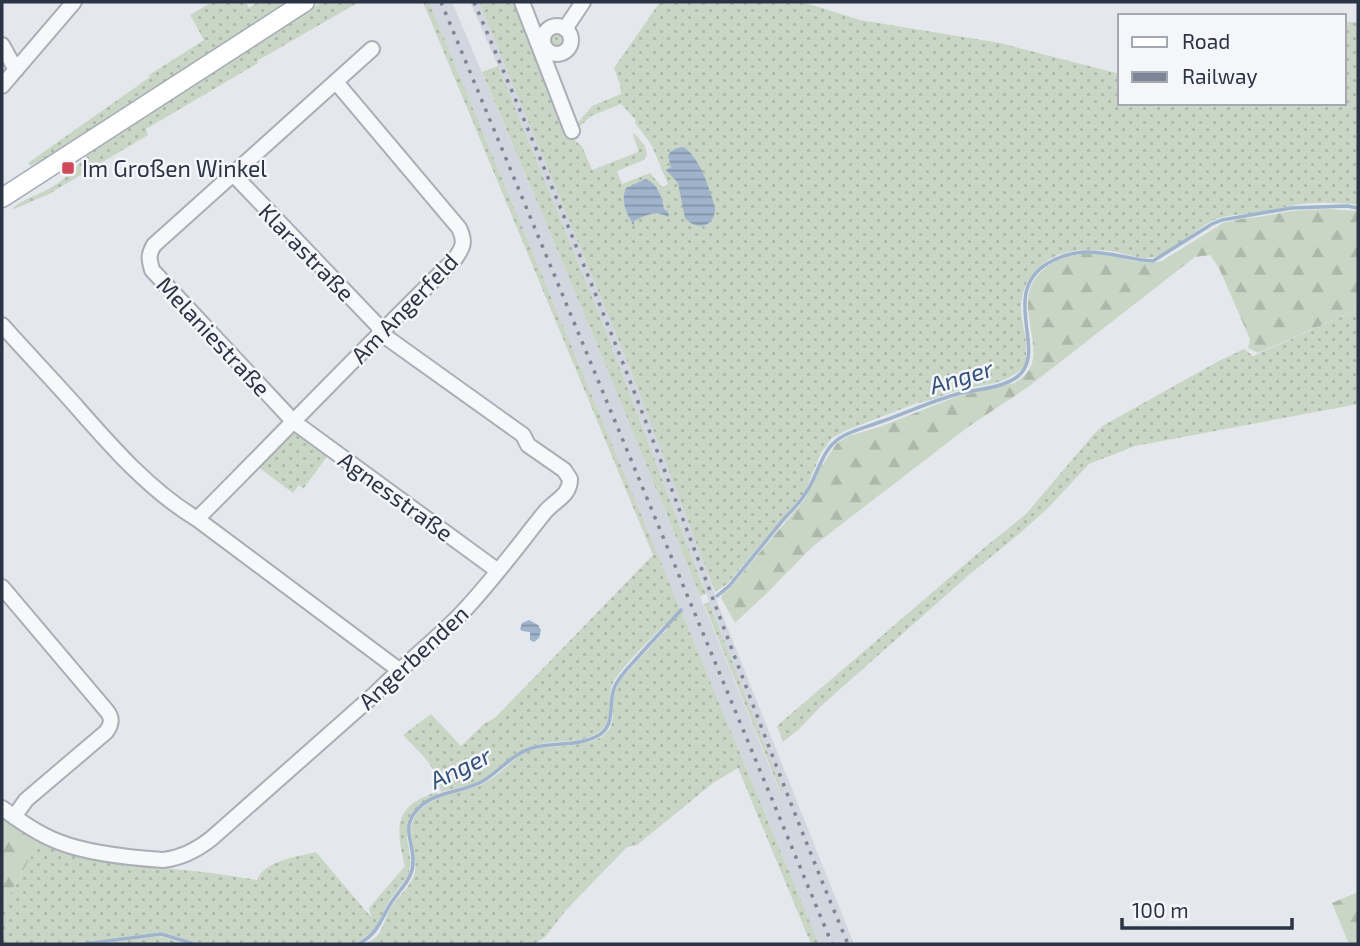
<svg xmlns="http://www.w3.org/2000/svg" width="1360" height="946" viewBox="0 0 1360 946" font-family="'Exo 2',sans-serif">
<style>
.built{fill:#d2d6de}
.grass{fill:url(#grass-dots)}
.forest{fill:url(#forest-firs)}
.water{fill:url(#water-rules)}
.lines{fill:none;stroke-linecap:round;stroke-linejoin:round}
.stream{stroke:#9fb4cc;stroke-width:3.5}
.minor-casing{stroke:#a9aeb7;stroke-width:18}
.major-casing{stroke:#a3abb8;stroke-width:21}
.minor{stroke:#f7f8fa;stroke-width:14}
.major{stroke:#fff;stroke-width:18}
.rail{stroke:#7d8696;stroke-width:3.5;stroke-dasharray:3.5 7;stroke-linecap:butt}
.poi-dot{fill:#d1495b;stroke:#f4f6f9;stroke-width:2.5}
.labels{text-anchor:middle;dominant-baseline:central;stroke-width:5;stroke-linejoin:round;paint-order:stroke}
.poi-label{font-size:23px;fill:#2b3445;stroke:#f4f6f9;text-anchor:start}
.street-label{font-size:23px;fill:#2b3445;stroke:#f4f6f9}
.water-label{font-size:24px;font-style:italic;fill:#34527a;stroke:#f4f6f9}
</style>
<defs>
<pattern id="grass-dots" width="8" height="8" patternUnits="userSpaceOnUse" patternTransform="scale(1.75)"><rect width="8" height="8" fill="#c9d6c5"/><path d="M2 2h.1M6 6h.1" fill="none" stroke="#adb8ab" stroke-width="1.8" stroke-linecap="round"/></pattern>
<pattern id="forest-firs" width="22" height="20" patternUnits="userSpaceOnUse" patternTransform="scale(1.75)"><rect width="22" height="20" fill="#c9d6c5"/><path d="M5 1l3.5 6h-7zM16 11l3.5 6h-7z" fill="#adb8ab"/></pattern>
<pattern id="water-rules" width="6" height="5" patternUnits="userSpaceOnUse" patternTransform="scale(1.75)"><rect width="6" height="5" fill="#9fb4cc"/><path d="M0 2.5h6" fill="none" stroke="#8293a7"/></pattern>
</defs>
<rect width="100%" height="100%" fill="#e4e7ec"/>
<path class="built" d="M429,2H452L593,335L780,792H782L605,329L498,66L470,2H479L629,366L694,533L718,604L854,944H819Z"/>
<path class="grass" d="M212,2H246L249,8L258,2H290L64,148L31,166L28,163L150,77L149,75L204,40L190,15Z
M322,2H359L257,61L258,63L146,129L148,135L49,194L14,209L13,208C25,198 39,195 52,187C70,176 79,163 94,150Z
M423,2H429L819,944H811L738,768L713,783L637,845L627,847L566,910L545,937L534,944H365C369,942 374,939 378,935C384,926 386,915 392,906C399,895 413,885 415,871C418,849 402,827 420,810C439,791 466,794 488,781C505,771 516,752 537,749C556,745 594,748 608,731C615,722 612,711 613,700C614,693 617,687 620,680L668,628L665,624C652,638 619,669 612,685C607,699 613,716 604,727C587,747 554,738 532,746C513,752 500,769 483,779C471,786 455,788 441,792C436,765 421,754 403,735L431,714L461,746L485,723L495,718L653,555Z
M479,2H520L574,140L582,146L592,170L638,152V149L633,135L634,133L645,146L647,155L644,160L617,171L622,184L650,173L662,187L668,184L651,144L635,123L636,120L621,104L591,116L576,130L575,126L592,106L621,94L620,84L614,68L660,2H803L860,20L1000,43L1120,74V103H1344V22H1358V205C1336,202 1311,202 1289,206C1281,208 1272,211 1264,212C1246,215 1228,213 1212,221C1192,231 1170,256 1148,258C1138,258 1126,254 1116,252C1094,248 1064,248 1045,262C1027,275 1018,295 1022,318C1023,328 1027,338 1026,349C1026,353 1027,361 1025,365C1022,370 1014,375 1008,378C994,385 977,386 962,389C946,393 933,401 917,403L847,430L832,438L821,453L805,492L727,584L715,592L629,366Z
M547 40a10 10 0 1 1 20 0a10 10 0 1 1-20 0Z
M498,66L605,329L706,594L700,596L593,335L482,72Z
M1358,309V404L1135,446L1089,464L1048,508L1019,534L970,574L821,706L799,729L783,742L777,726L984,548L1026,514L1094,434L1104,425L1217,362L1244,349L1253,356Z
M290,433L302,435L329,454L303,489L299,485L293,493L257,466Z
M709,602L783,792L781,793L704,604Z
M437,792V795L422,803L412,813L408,820L407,837L411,863L408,876L389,901L375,929L356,944H199L161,932L78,944H2V908L42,837L163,865V868L212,873L257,880C265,860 297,857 316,852L371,917L369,908L405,866C395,826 394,806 437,792Z
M159,936L186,944H103Z"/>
<path class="forest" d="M1327,209L1358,211V309L1258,353L1248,348L1250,339L1219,268L1210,255L1195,257L1028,387L968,427L812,547L766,594L735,623L721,598L723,593L728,590L805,499L819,470L837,443L849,436L882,426L958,396L1014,383C1055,362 1016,318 1032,284C1046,257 1081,250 1109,255C1127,259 1144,266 1162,261L1223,223L1241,219L1265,216L1291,211Z
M2,813L42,837L2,908Z
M1358,892V944H1349L1332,903Z"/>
<path class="water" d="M684,147C702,161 708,186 715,207C716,218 708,229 696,225C691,224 688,221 685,218L678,183L666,170L671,167L668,156C670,150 678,147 684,147Z
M646,179C658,184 662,197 664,209L668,212L669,216L668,217C656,209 646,215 634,221V226C627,214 620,202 626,188Z
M529,620L538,625L541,630L539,638L534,642L530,640V632L522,631L520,629L522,623Z"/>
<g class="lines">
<path class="stream" d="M717,596L729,586C747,564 765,542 783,520C791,511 801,502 807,491C818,474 822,449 840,438C853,430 867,427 880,422C907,413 933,400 961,393C978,389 1002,388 1017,377C1049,353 1000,296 1045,265C1057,257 1070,253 1085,252C1108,251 1130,260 1153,261L1212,224L1222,220L1291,208L1347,206L1358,208
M85,944L161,934L194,944
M359,944C380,931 379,922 391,903C400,889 413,879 413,862C414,845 403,830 413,815C429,790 461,794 483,781C500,771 512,754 532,748C554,742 579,747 599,735C617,724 607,702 615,686C620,675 630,666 638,657C652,641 667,626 681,610"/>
<defs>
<path id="minor" d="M522,2L572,131
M543 40a14 14 0 1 1 28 0a14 14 0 1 1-28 0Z
M565,29L583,2
M2,45L16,70
M372,49L154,245C148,255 149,259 152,270L294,422L498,571
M2,86L74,2
M233,174L382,330
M2,325C26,352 51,378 75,405C111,446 149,490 197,519L399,670
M197,519C283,433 367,345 454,260C463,248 466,242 459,228L336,82
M2,587L106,710C113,718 112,724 106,732L26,800L14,817
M2,808C20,821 38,834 59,842C87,853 133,858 163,860C182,858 197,850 212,838L376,693C403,666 432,643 459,616C490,584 517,547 545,512C555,500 570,496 570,479L564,470L528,445L523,435L379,332"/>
<path id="major" d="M2,198L305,2"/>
</defs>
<use href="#minor" class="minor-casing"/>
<use href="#major" class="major-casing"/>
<use href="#minor" class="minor"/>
<use href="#major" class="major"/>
<path class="rail" d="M441,2L832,944
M474,2C533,139 590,278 644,417C712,593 775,771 848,944"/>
</g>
<rect class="poi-dot" x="61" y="161" width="14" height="14" rx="3.5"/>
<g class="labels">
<g class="poi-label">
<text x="82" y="168">Im Großen Winkel</text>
</g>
<g class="street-label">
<text transform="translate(307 252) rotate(46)">Klarastraße</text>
<text transform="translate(404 308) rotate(-46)">Am Angerfeld</text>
<text transform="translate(214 336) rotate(47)">Melaniestraße</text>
<text transform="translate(396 496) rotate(36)">Agnesstraße</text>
<text transform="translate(413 657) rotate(-43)">Angerbenden</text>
</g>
<g class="water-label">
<text transform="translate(961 376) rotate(-17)">Anger</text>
<text transform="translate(460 767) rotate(-26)">Anger</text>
</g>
</g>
<rect width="1360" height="946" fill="none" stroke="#2b3445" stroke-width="7"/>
<rect x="1118" y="14" width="228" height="91" fill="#f4f6f9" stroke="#a4a8b1" stroke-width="2"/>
<rect x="1132" y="37" width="35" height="10" fill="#ffffff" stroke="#a4a8b1" stroke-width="2"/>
<text x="1182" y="49" font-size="21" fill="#2b3445">Road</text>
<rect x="1132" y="72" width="35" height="10" fill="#7d8696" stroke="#a4a8b1" stroke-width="2"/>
<text x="1182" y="84" font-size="21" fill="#2b3445">Railway</text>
<path d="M1122 918v10h170v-10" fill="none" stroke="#2b3445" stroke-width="3.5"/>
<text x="1132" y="918" font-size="21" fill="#2b3445" stroke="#f4f6f9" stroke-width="5" paint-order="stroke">100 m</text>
</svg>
